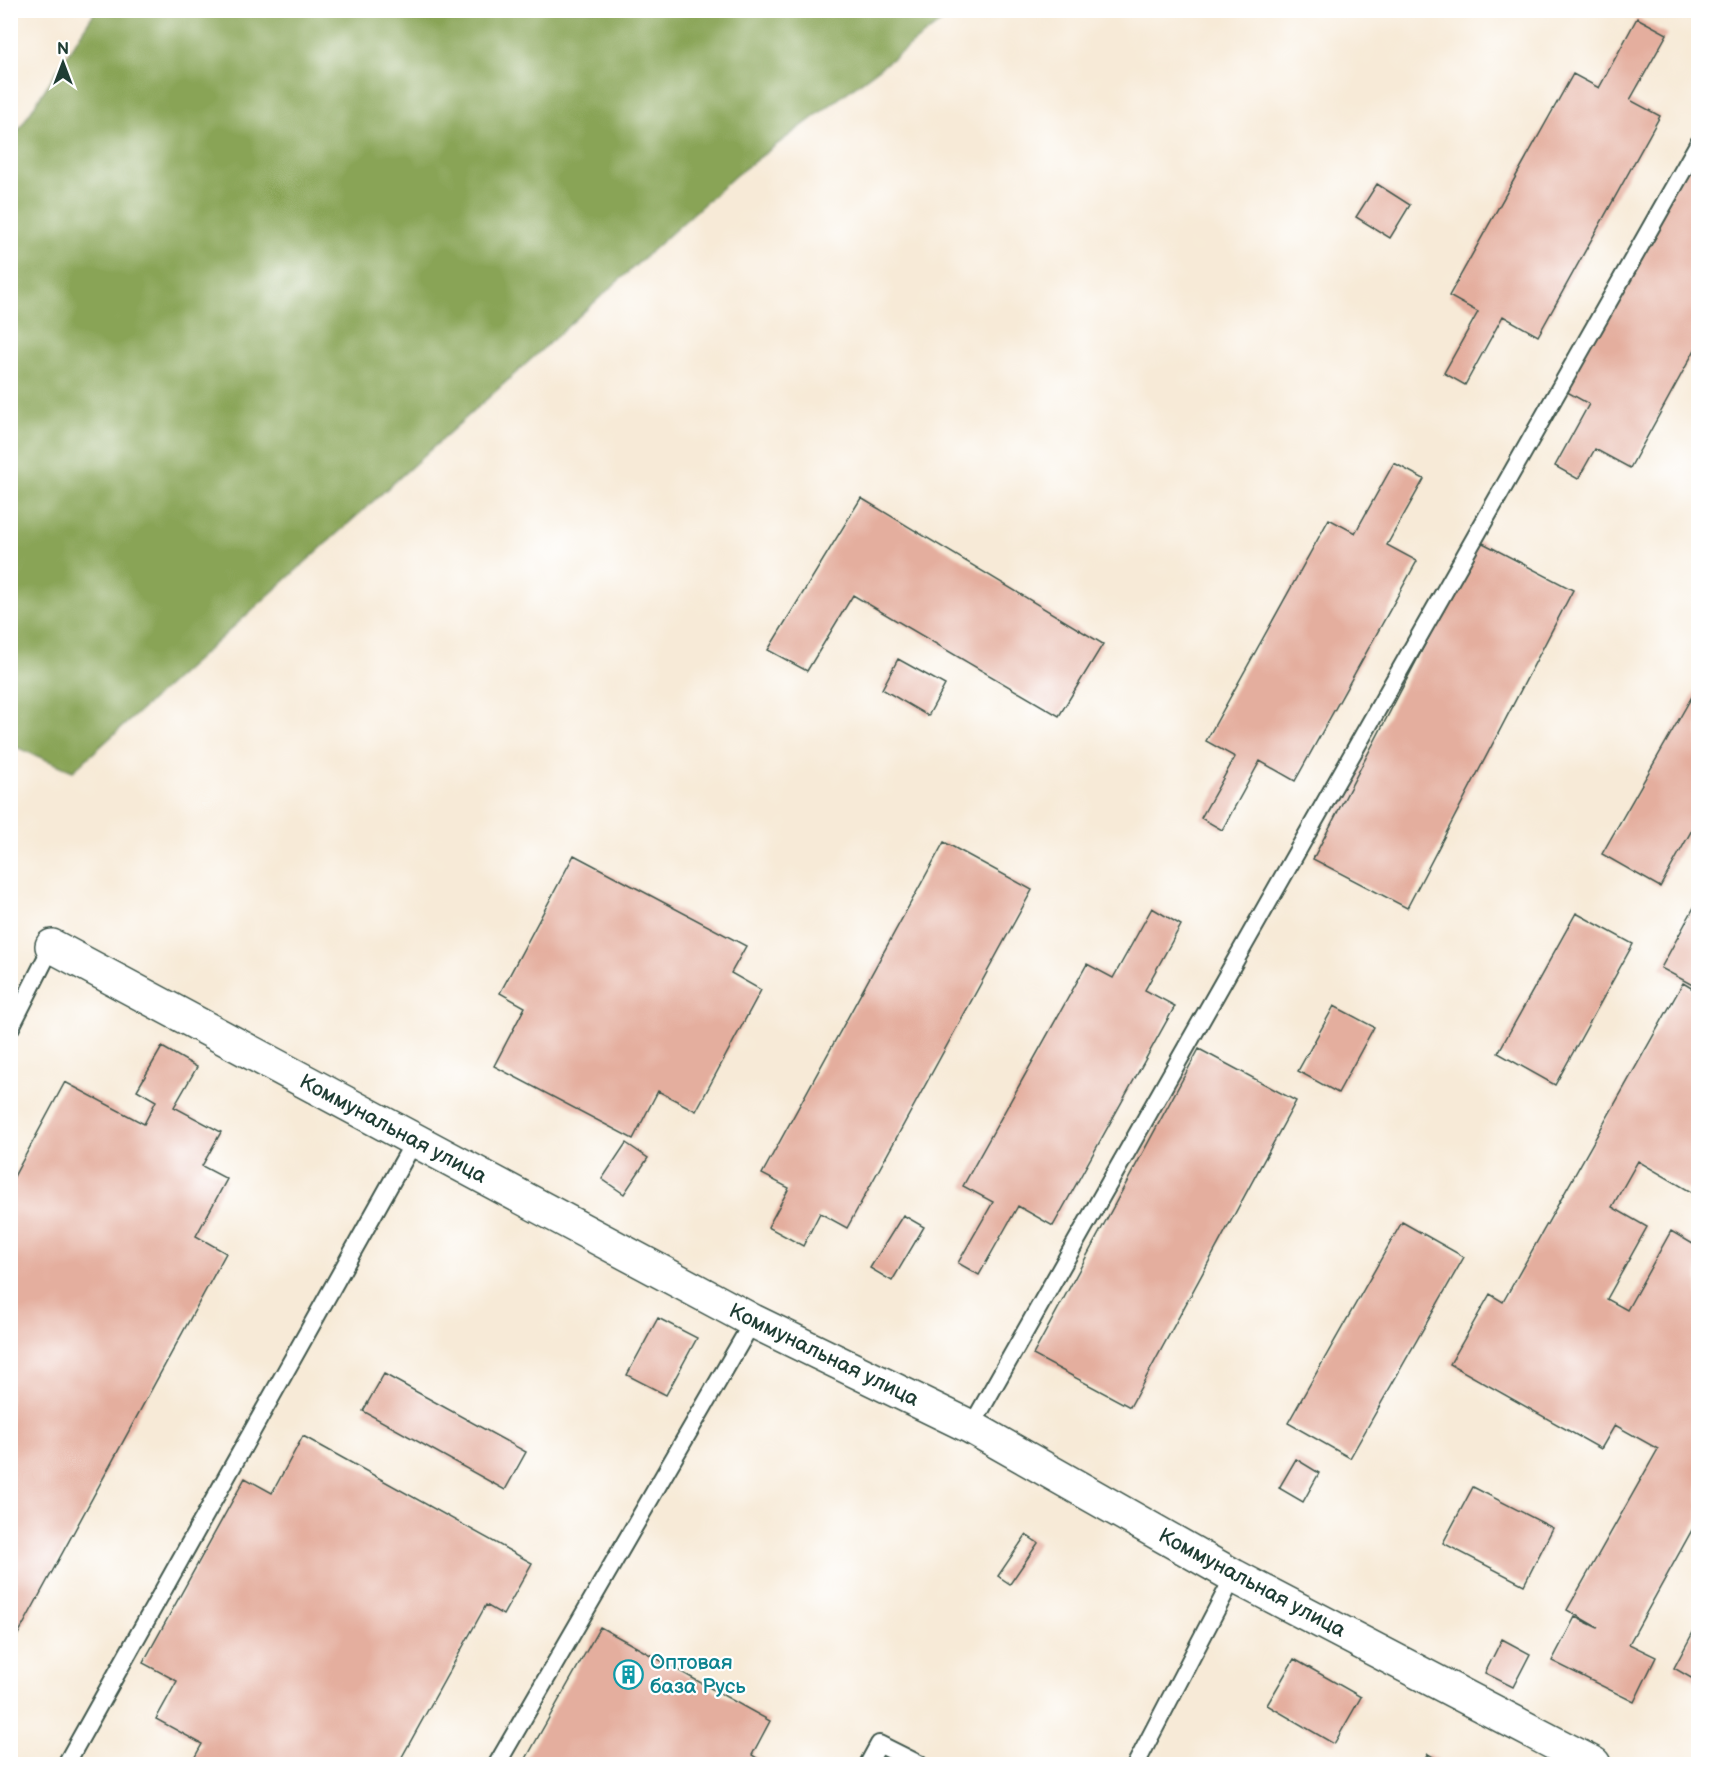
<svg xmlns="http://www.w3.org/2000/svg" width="1709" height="1775" viewBox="0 0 1709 1775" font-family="'Balsamiq Sans',sans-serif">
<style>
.forest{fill:#89a456;stroke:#547045;stroke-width:1.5}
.building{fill:#e4ae9e}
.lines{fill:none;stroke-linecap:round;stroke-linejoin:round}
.lane-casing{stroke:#3f574c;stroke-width:20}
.street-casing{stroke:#3f574c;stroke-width:36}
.lane{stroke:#fff;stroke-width:16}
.street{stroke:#fff;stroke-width:33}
.labels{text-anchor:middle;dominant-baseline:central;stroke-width:4.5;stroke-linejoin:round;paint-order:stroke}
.street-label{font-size:21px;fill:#1f3d34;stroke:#fff}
.culture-label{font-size:21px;fill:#0d838f;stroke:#fff;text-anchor:start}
</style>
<rect width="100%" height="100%" fill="#fff"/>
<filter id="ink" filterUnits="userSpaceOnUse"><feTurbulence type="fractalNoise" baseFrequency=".0167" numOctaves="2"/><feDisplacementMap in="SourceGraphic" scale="12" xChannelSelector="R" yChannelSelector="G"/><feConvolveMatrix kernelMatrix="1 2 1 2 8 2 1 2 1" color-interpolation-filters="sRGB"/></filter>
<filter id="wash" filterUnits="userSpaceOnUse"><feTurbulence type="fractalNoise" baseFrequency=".008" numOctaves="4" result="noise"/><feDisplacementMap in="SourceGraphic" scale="24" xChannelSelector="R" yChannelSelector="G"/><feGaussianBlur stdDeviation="1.35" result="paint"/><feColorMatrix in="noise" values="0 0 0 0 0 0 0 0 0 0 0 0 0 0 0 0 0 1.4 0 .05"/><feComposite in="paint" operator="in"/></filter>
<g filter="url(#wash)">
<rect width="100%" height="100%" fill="#f7ead7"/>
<path class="forest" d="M96,10H956V11L736,175L73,771L11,745V142Z"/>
<g id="blocks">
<path class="building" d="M1637,18L1667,34L1630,100L1660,116L1538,336L1503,316L1465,385L1444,373L1478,312L1449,296L1573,74L1599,88Z
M1698,144V344L1630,468L1595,449L1578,479L1555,466L1589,404L1560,388Z
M1377,184L1410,205L1390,238L1356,217Z
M1394,463L1424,479L1387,545L1417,561L1295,781L1260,761L1222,830L1201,818L1235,757L1206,741L1329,519L1355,533Z
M861,498L1103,644L1059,716L853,595L807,671L768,650Z
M1479,541L1573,590L1407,908L1313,859Z
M898,659L945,685L928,716L882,689Z
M1698,686V819L1660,887L1602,854Z
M944,842L1032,890L847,1228L820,1213L803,1246L768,1227L789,1188L762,1174Z
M574,855L746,946L731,973L761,990L696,1111L658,1091L633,1139L494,1066L525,1007L500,993Z
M1698,900V988L1661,968Z
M1152,908L1181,925L1145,990L1175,1006L1053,1226L1018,1206L979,1275L958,1263L993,1202L963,1186L1087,964L1113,978Z
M1576,913L1633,944L1555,1085L1498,1053Z
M1683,983L1698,992V1196L1638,1161L1612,1207L1647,1227L1607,1299L1627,1310L1671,1231L1698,1247V1519L1629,1644L1656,1657L1634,1702L1552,1661L1575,1617L1598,1628L1567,1610L1658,1449L1615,1425L1601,1449L1450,1364L1490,1294L1503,1302Z
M1334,1006L1374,1027L1338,1093L1298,1071Z
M162,1047L197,1067L174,1107L221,1132L202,1166L227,1179L196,1236L226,1253L10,1649V1184L65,1082L144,1124L156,1101L137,1090Z
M1199,1049L1296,1101L1130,1407L1033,1355Z
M626,1143L648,1158L624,1194L602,1179Z
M903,1215L924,1227L892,1281L870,1268Z
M1402,1222L1464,1257L1350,1458L1288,1423Z
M658,1318L697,1338L666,1395L627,1375Z
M384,1374L526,1452L505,1490L363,1411Z
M303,1436L532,1563L503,1615L486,1605L398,1764H191L202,1744L156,1719L177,1681L143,1663L245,1478L272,1493Z
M1296,1459L1319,1473L1303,1502L1279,1488Z
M1473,1487L1553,1528L1524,1585L1443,1543Z
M1026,1535L1038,1543L1010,1584L998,1576Z
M1698,1623V1682L1674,1668Z
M600,1627L770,1721L752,1755L763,1762L761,1764H523Z
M1502,1639L1530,1654L1513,1687L1485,1673Z
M1294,1659L1361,1697L1334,1744L1267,1705Z
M1428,1754L1445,1764H1422Z"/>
</g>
</g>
<g filter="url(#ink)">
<use href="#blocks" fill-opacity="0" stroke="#3f574c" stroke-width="1.5"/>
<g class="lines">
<defs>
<path id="lane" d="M10,1029L52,946
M971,1427L1698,144
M66,1764L415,1140
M497,1764L753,1321
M868,1764L879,1744L919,1764
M1136,1764L1234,1576"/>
<path id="street" d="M52,946L753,1321L971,1427L1234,1576L1594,1764"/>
</defs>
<use href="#lane" class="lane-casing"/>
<use href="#street" class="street-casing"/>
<use href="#lane" class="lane"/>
<use href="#street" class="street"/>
</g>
</g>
<defs>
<symbol id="building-ring" viewBox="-11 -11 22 22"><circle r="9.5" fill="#fff" stroke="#0f9aa8" stroke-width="1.5"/><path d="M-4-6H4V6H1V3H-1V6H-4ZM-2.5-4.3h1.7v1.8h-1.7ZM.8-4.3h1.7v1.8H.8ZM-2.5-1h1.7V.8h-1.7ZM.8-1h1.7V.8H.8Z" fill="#0f9aa8"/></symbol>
</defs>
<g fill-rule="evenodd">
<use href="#building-ring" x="612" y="1658" width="33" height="33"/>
</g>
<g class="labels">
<g class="street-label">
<text transform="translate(393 1129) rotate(28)">Коммунальная улица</text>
<text transform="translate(824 1355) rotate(26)">Коммунальная улица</text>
<text transform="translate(1252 1583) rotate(28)">Коммунальная улица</text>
</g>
<g class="culture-label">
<text x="650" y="1662">Оптовая<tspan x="650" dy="24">база Русь</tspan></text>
</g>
</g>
<rect width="1709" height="1775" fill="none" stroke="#fff" stroke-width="36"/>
<g transform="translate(63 63)" stroke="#ffffff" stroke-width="4.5" paint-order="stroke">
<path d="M0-4.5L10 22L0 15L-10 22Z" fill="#1f3d34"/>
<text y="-9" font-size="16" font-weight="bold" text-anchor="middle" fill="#1f3d34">N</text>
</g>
</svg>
